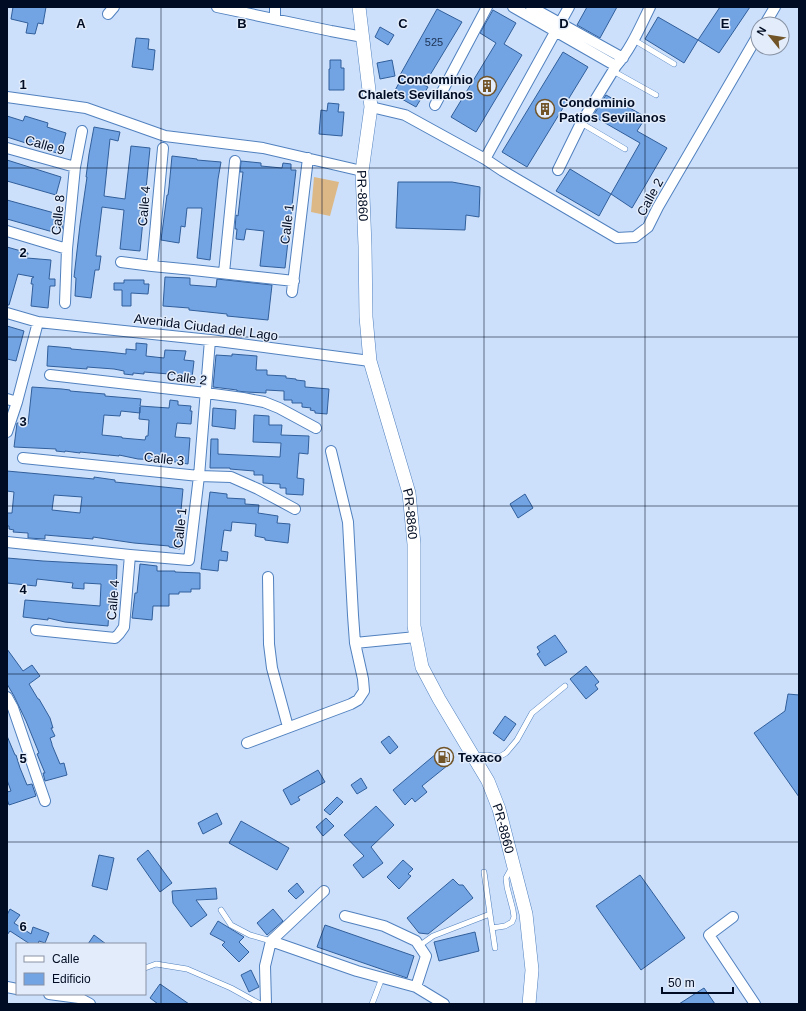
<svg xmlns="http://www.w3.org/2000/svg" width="806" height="1011" viewBox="0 0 806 1011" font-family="Helvetica,sans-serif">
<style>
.green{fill:#dcb887}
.building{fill:#72a3e3;stroke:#315f9b;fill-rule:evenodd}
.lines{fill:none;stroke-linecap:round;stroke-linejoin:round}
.service-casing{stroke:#5181bf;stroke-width:6}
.minor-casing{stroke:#5181bf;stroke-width:12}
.tertiary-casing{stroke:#5181bf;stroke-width:14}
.service{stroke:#fff;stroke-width:5}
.minor{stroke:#fff;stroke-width:10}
.tertiary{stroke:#fff;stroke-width:13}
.grid{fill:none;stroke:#000c23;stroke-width:1;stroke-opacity:0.55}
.labels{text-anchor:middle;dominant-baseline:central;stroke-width:3;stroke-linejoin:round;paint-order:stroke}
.number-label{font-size:11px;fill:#1c3253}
.poi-label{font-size:13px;font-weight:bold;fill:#000c23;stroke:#e2ecfa;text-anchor:start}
.street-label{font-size:13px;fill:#000c23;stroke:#e2ecfa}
.grid-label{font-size:13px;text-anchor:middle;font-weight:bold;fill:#000c23;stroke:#e2ecfa;stroke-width:3;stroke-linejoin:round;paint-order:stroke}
</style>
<rect width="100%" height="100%" fill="#cce0fb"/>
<path class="green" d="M314,177L339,182L330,216L311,212Z"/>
<path class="building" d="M13,7H46L43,24L38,23L35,34L26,33L28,23L11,19Z
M587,7H617L600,38L577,25Z
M720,7H750L719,53L698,40Z
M437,9L462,22L424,85L428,87L416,107L393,94L404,74L400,75Z
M493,10L516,23L504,44L522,55L476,132L451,117L496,43L480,33Z
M658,17L698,40L684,63L645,39Z
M380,27L394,35L388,45L375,37Z
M136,38L149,39L148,49L155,50L153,70L132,67Z
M563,52L588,67L527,167L502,152Z
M330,60H341V68H344V90H329V69H330Z
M392,60L395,76L380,79L377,63Z
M606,95L646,117L637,131L667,148L632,208L611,194L640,143L593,116Z
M328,103L339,104L338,112H344L342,136L319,134L321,110L327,111Z
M7,116L23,121L25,116L48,123L47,127L66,133L60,154L7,137Z
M94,127L120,132L118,141L110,139L104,196L125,199L131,146L150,148L140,251L120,249L124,210L102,207L96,256H101L99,270H95L91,298L75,296L76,278L74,277L80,225L87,177H86L89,154Z
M172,156L197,159V160L221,162L218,179L210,260L197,258L202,208H187L185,227L181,226L179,243L161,240L167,195H168L169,187Z
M7,160L61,177L56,195L7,181Z
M241,161L261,163V166L282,168L283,163L291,164V170H296L285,268L260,266L264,231L246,229L244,240L236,239L237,229H235L236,215L238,216L243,172H240Z
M570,169L611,194L599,216L556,191Z
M398,182H452L480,187L479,217L466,215L465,230L396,228Z
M7,200L58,214L57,219L63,220L62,229L54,227L53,232L7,219Z
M7,247L28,253L27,258L51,260L49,279H55V286H50L48,308L31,306L33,284H31L32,278L34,277L18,274L9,305H7Z
M165,277L190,278V285L216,287L217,279L272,285L268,320L227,316V314L189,310V308L163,306Z
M124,280H144V284H149L148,294L131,293V306H122V290H114V283H124Z
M7,326L24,331L16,361L7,359Z
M136,343L147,344L146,356L164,358L165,350L186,351L184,360L194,361L192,378L182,377V375L144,372V374L133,373V375L124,374V371L114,369L87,367V369L47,366L48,346L71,348V349L108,352L126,354V349L136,350Z
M232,354L257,356L256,370H267V375L286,376V378L296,379V380L305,381V387L329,389L327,414L315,413V411L310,410L311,408L302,407V403H292V400H284V391L266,390V393L246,392L237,391V390L213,387L216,355L232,356Z
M32,387L62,389L70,390V391L105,394V396L141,399L140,406L169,408L170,400L178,401V405L191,406L190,411H192L191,424L177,423L175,437L190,438L188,464L163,460L138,459L119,455V456L80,452V453L65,451V452L56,451V449L14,447L17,423L28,424ZM140,407L139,419L149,420L148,436H146L145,440L122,438V437L102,435L104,415L120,416L121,411L140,413Z
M213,408L236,410L235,429L212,426Z
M254,415L269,416V425H282L281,435L309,436L308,454L299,453L297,478L304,479L303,495L286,494V488H280V484L263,483V475H254V471L230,469V468H210L211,439H218V454L280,457L281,443L253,442Z
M7,471L94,479V477L115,480V482L183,489L180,521L184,522L180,549L169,547V546L134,543L93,537V539L45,535V539L28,538V533L13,532L14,530L9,529V526H7V513H12L14,492L7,491ZM54,495L82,497L80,513L52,510Z
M210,492L227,494V498L245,499V504L259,505L258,513L278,516L277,523L290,524L288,543L265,540V538L255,536L256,524L232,522L231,531L224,530L221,551L228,552L227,561L219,560L218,571L201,569Z
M525,494L533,508L518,518L510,504Z
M7,558L43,561L117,565L116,594H110L108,626L65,622L48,618V620L23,617L25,600L100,606L101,584L84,583V589L72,588L73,583L37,579L36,586L7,583Z
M140,564L157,566V571H175V572L200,573V589H191V592H179V594H169V606H153L152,620L132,618L135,593H137Z
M555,635L567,652L545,666L537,654L540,652L537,647Z
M7,649L23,671L32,665L40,676L29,684L38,699H39L50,718L53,728H51L55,736L50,738L52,744V745L60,764L64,763L67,775L45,781L43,773H45L37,754L39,753L26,721L14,696L7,684Z
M586,666L599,682L595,685L598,689L586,699L570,679Z
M788,694L799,695V797L754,733L785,711Z
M505,716L516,724L504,741L493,733Z
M7,736L15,755H16L20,768L27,785L32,784L36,796L9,805L7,799V792L11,791L7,780Z
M389,736L398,747L390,754L381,742Z
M443,748L453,761L422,786L427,792L415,802L412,798L405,805L393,790Z
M318,770L325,782L298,797L300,800L291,805L283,790Z
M361,778L367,788L357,794L351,785Z
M337,797L343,802L330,815L324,810Z
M376,806L394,825L371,847L383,863L363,878L353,865L364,856L344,835Z
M217,813L222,824L203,834L198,823Z
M326,818L334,826L323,836L316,827Z
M241,821L289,848L277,870L229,843Z
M148,850L172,883L160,892L137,859Z
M99,855L114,858L107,890L92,886Z
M403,860L413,869L408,874L411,876L399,889L387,877Z
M640,875L685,938L641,970L596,906Z
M453,879L459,885H463L473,898L428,934L419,933L407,918Z
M297,883L304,892L296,899L288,891Z
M216,888L217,899L196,900L207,915L191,927L173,903L172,891Z
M10,909L20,915L14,923L31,934L33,927L49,933L45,943L39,941L38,944H30L10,931L7,935V915Z
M273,909L283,921L267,935L257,923Z
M218,921L244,937L239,942L249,952L239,962L222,945L225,942L210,934Z
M325,925L414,956L407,978L317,947Z
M475,932L479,951L439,961L434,942Z
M94,935L106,944H88Z
M251,970L259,987L249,992L241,975Z
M160,984L189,1004H158L150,998Z
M704,988L715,1004H679Z"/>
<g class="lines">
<defs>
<path id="service" d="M634,40L674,64
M613,71L656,95
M581,123L625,149
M474,756L487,755L499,757L506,753L517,740L532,713L565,686
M221,910L231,925L250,935L271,941
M490,914L495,948
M492,928L505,926L512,922L514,917L513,910L507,887L506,878L512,867
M419,946L433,936L490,914L484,872
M145,968L156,964L187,969L231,988L260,1004
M372,1004L382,978"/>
<path id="minor" d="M217,7L331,31L363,37
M513,7L616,66
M531,7L623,58
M108,14L114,7
M275,19V7
M765,24L775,7
M7,97L86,108L165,136L263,148L362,171
M435,105L487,7
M371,107L405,115L485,159L503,171L617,238L635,237L648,227L658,207L758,35
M7,148L75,167
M485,159L569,7
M558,170L581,123L616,66C631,49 640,27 650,7
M7,231L67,249
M121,262L152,266L193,270L294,281
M152,266L163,148
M224,273L235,161
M292,292L308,158
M65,303L67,249L75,167L82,131
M7,313L38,322L210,340L370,361
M50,375L206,393L243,398L264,402L279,408L316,428
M7,399L17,402
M7,432L17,402L38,322
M23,458L199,476L231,477L258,489L295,509
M7,542L130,555L189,560L199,476L210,340
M268,577L269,644L272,668L288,727
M36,630L115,638L119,634L124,627L130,555
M355,643L416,637
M7,697L13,708L45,801
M247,743L351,704L358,700L364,691L363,679L355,643L353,615L348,522L331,451
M345,916L384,926L416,941L426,956L416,987
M733,917L709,935L755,1004
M271,941L357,971L416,987L444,1004
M271,941L324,891
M7,987L17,989
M49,994L79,998L90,1004
M266,1004L265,966L271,941"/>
<g id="tertiary">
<path id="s1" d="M359,7L371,107L362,171L365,246L366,317L370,361L409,493L414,544V626L422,667L439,699L488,781L499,809L526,914L532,970L529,1004"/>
</g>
</defs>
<use href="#service" class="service-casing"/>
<use href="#minor" class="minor-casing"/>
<use href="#tertiary" class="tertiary-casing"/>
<use href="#service" class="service"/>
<use href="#minor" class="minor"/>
<use href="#tertiary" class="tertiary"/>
</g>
<path class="grid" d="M161,7V1004M322,7V1004M484,7V1004M645,7V1004M7,168H799M7,337H799M7,506H799M7,674H799M7,842H799"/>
<defs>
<symbol id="building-ring" viewBox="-11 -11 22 22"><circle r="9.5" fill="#e2ecfa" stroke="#715428" stroke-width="1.5"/><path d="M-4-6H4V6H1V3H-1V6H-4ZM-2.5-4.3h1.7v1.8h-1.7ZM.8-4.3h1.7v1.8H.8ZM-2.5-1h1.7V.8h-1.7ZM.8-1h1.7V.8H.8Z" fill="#715428"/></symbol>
<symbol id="fuel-ring" viewBox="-11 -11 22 22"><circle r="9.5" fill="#e2ecfa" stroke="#715428" stroke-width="1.5"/><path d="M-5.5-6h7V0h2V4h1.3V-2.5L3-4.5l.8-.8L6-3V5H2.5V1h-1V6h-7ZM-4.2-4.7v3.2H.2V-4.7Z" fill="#715428"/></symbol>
</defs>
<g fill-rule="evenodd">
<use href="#building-ring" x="476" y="75" width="22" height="22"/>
<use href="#building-ring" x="534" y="98" width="22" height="22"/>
<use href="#fuel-ring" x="433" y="746" width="22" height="22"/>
</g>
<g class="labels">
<g class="number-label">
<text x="434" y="42">525</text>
</g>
<g class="poi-label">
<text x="473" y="79" text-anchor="end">Condominio<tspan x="473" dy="15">Chalets Sevillanos</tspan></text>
<text x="559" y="102">Condominio<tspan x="559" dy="15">Patios Sevillanos</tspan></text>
<text x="458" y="757">Texaco</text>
</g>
<g class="street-label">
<text transform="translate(45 145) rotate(16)">Calle 9</text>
<text stroke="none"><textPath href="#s1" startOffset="190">PR-8860</textPath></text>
<text transform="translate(650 197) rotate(-61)">Calle 2</text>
<text transform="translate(144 206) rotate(-85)">Calle 4</text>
<text transform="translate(58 215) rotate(-84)">Calle 8</text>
<text transform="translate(287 224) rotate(-83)">Calle 1</text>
<text transform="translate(206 327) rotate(7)">Avenida Ciudad del Lago</text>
<text transform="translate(187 378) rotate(7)">Calle 2</text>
<text transform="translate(164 459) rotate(6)">Calle 3</text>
<text stroke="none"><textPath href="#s1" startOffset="514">PR-8860</textPath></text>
<text transform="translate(180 528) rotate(-84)">Calle 1</text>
<text transform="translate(113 600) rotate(-85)">Calle 4</text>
<text stroke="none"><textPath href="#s1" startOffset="850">PR-8860</textPath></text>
</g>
</g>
<g class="grid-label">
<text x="81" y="28">A</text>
<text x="242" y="28">B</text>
<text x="403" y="28">C</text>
<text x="564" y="28">D</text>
<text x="725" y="28">E</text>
<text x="23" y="89">1</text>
<text x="23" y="257">2</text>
<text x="23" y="426">3</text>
<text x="23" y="594">4</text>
<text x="23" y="763">5</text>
<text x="23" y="931">6</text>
</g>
<rect width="806" height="1011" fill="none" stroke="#000c23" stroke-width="16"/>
<rect x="16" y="943" width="130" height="52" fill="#e2ecfa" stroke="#8892a4"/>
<rect x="24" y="956" width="20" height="6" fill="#ffffff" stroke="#8892a4"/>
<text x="52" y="963" font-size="12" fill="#000c23">Calle</text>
<rect x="24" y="973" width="20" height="12" fill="#72a3e3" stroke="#8892a4"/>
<text x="52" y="983" font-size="12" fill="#000c23">Edificio</text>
<g transform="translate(770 36) rotate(300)"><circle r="19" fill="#e2ecfa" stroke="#8892a4"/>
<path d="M0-3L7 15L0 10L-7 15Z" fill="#715428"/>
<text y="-6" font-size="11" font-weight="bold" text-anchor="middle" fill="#000c23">N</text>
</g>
<path d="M662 987v6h71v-6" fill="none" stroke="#000c23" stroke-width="2"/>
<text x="668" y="987" font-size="12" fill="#000c23" stroke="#e2ecfa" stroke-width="3" paint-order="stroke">50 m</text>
</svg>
